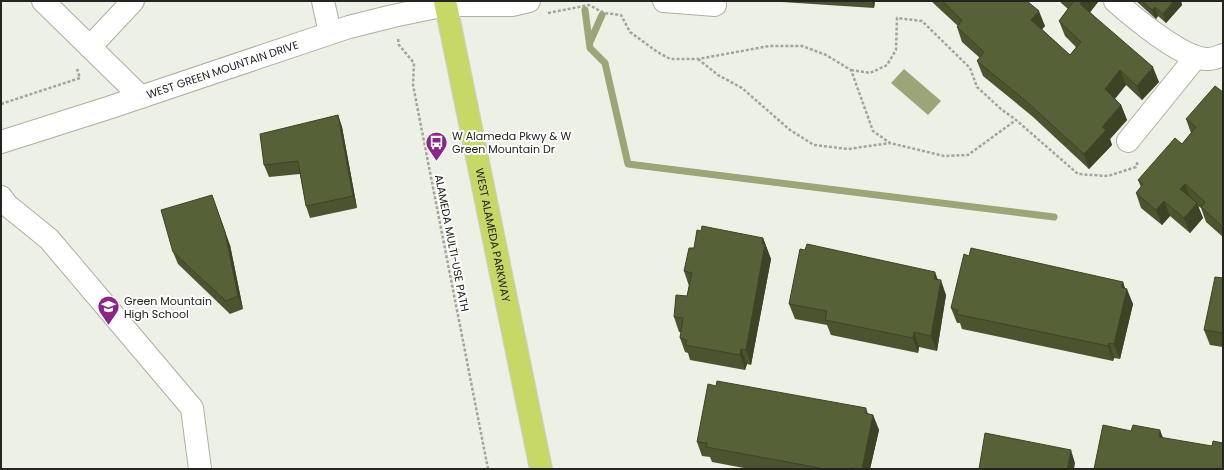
<svg xmlns="http://www.w3.org/2000/svg" width="1224" height="470" viewBox="0 0 1224 470" font-family="Poppins,sans-serif">
<style>
.water{fill:#9aa578}
.lines{fill:none;stroke-linecap:round;stroke-linejoin:round}
.stream{stroke:#9aa578;stroke-width:7}
.minor-casing{stroke:#acafa4;stroke-width:24}
.major-casing{stroke:#cfcfce;stroke-width:24}
.path{stroke:#a3a59c;stroke-width:2.5;stroke-dasharray:3 2;stroke-linecap:butt}
.minor{stroke:#fff;stroke-width:22}
.major{stroke:#c8d866;stroke-width:22}
.wall{fill:#4b532f}
.shaded-wall{fill:#3d4426}
.building{fill:#576137;stroke:#3d4426}
.labels{text-anchor:middle;dominant-baseline:central;stroke-width:4;stroke-linejoin:round;paint-order:stroke}
.street-label{font-size:11px;fill:#242521;stroke:#fff}
.poi-label{font-size:11px;fill:#242521;stroke:#fff;text-anchor:start}
</style>
<rect width="100%" height="100%" fill="#edf0e4"/>
<path class="water" d="M904,69L941,101L928,115L891,83Z"/>
<g class="lines">
<path class="stream" d="M585,10L590,48L605,63L628,164L1054,217
M590,42L602,15"/>
<defs>
<g id="minor">
<path d="M43,1L141,97"/>
<path d="M323,1L330,33"/>
<path d="M664,1L715,5"/>
<path d="M1115,1C1133,17 1184,60 1208,59C1214,59 1218,57 1223,55"/>
<path d="M446,5H512L529,1"/>
<path d="M90,47L133,1"/>
<path d="M1128,141L1196,57"/>
<path id="s1" d="M1,142L108,108L349,27L393,16L446,5L455,1"/>
<path d="M1,197L7,205L49,239L192,408L200,469"/>
</g>
<g id="major">
<path id="s2" d="M445,1L541,469"/>
</g>
</defs>
<use href="#minor" class="minor-casing"/>
<use href="#major" class="major-casing"/>
<path class="path" d="M548,13L589,5L604,13L621,15L630,32L656,51L670,59H698L769,46H802L826,55L851,70L873,131L890,143L944,156L968,155L1016,120
M398,39L399,45L414,63L413,85L488,469
M698,59L718,75L742,88L790,130L814,145L848,149L890,143
M851,70L870,73L887,65L896,50L897,18L922,21L970,68L977,87L1001,109L1016,120L1078,174L1108,176L1136,167L1138,161
M1,104L80,78L77,69"/>
<use href="#minor" class="minor"/>
<use href="#major" class="major"/>
</g>
<path class="wall" d="M782,1H875L874,8L782,2Z
M931,1H1027L1045,26L1042,29L1070,55L1076,47L1065,36L1059,21L1068,9L1059,1H1097L1098,2L1090,12L1159,82L1142,100L1126,85L1115,99L1121,105L1127,120L1110,139L1112,145L1089,169L1032,116L983,76L977,61L980,58L962,42L957,27L958,26Z
M1136,1H1181L1182,5L1166,23L1158,16L1156,19Z
M1223,92V237L1206,222L1201,208L1198,206L1203,218L1190,233L1170,216L1162,225L1141,208L1136,193L1141,187L1138,180L1182,144L1191,133L1186,119Z
M338,115L342,127L357,208L310,218L306,206L300,174L269,177L264,165Z
M701,231L763,238L771,259L751,365L747,364L745,370L690,360L688,353L685,352L680,338L681,332H679L674,317L687,296L689,286L684,271Z
M230,245L243,309L230,314L178,264L173,252Z
M969,256L1123,282L1125,288L1133,304L1120,359L1114,358L1113,361L962,329L960,323H957L951,308Z
M1223,278V347L1210,345L1204,330Z
M938,280L946,295L937,351L919,347L918,353L831,335L827,325L795,319L789,304Z
M716,386L873,415L879,430L870,469H749L712,462L710,457L702,456L697,442Z"/>
<path class="shaded-wall" d="M872,1H875L874,8Z
M1082,1H1097L1098,2L1085,19L1080,4Z
M1174,1H1181L1182,5L1166,23L1163,14Z
M1155,7L1158,16L1156,19L1152,10Z
M1039,11L1045,26L1037,35L1031,20Z
M1153,67L1159,82L1142,100L1137,86Z
M1120,70L1126,85L1110,104L1105,89Z
M1121,105L1127,120L1110,139L1112,145L1089,169L1084,154L1102,127Z
M338,115L342,127L357,208L353,196Z
M1185,184L1190,199L1180,189Z
M212,195L230,245L243,309L238,296Z
M1164,201L1170,216L1162,225L1156,210Z
M1197,203L1203,218L1190,233L1184,218Z
M763,238L771,259L751,365L746,350Z
M935,272L940,285L941,280L946,295L937,351L931,336L934,279Z
M1123,282L1126,292L1127,289L1133,304L1120,359L1114,344L1121,287Z
M914,332L919,347L918,353L913,338Z
M1109,343L1114,358L1113,361L1108,346Z
M741,349L747,364L745,370L740,355Z
M866,408L871,423L873,415L879,430L870,469H862Z
M1160,430L1166,445L1159,437Z
M1071,450L1075,463L1074,469H1067Z"/>
<path class="building" d="M942,1H1027L1039,11L1031,20L1070,55L1081,42L1059,21L1073,2L1072,1H1082L1080,4L1153,67L1137,86L1120,70L1105,89L1121,105L1102,127L1106,130L1084,154L1026,101L977,61L984,52L957,27L962,20Z
M1142,1H1174L1163,14L1155,7L1152,10Z
M1215,86L1223,92V225L1222,226L1201,207L1205,202L1185,184L1180,189L1197,203L1184,218L1164,201L1156,210L1136,193L1143,184L1138,180L1175,138L1182,144L1196,127L1186,119Z
M338,115L353,196L306,206L298,161L264,165L260,134Z
M212,195L225,232L238,296L226,301L173,252L161,210Z
M702,226L763,238L762,244H765L746,350L741,349L740,355L685,345L687,340L680,338L683,318L674,317L676,295L687,296L692,273L684,271L689,248H694L697,230L701,231Z
M807,244L935,272L934,279L941,280L931,336L914,332L913,338L825,320L827,311L789,304L800,249L805,250Z
M971,248L1123,282L1121,287L1127,289L1114,344L1109,343L1108,346L956,314L958,310L951,308L964,254L969,256Z
M1215,277L1223,278V333L1204,330Z
M717,381L866,408L865,413L873,415L862,469L850,468V469H825L706,447L707,443L697,442L708,384L716,386Z
M1103,425L1131,431L1133,425L1160,430L1159,437L1212,446L1213,441L1223,443V469H1094Z
M985,433L1071,450L1067,469H979Z"/>
<defs>
<symbol id="bus-pin" viewBox="-11 -11 22 30"><path d="M0 17L-7.5 6A9.5 9.5 0 1 1 7.5 6Z" fill="#8c2489" stroke="#fff"/><path d="M-5-6H5V4H4V6H2V4H-2V6H-4V4H-5ZM-3.5-4V0h7V-4ZM-3.5 1.2v1.5H-2V1.2ZM2 1.2v1.5H3.5V1.2Z" fill="#fff"/></symbol>
<symbol id="school-pin" viewBox="-11 -11 22 30"><path d="M0 17L-7.5 6A9.5 9.5 0 1 1 7.5 6Z" fill="#8c2489" stroke="#fff"/><path d="M0-5L7-2L0 1L-7-2ZM-4 1L0 2.5L4 1V4Q0 6-4 4Z" fill="#fff"/></symbol>
</defs>
<g fill-rule="evenodd">
<use href="#bus-pin" x="424" y="130" width="25" height="34"/>
<use href="#school-pin" x="96" y="294" width="25" height="34"/>
</g>
<g class="labels">
<g class="street-label">
<text stroke="none"><textPath href="#s1" startOffset="233">WEST GREEN MOUNTAIN DRIVE</textPath></text>
<text stroke="none"><textPath href="#s2" startOffset="239">WEST ALAMEDA PARKWAY</textPath></text>
<text transform="translate(452 243) rotate(79)">ALAMEDA MULTI-USE PATH</text>
</g>
<g class="poi-label">
<text x="452" y="136">W Alameda Pkwy &amp; W<tspan x="452" dy="13">Green Mountain Dr</tspan></text>
<text x="124" y="301">Green Mountain<tspan x="124" dy="13">High School</tspan></text>
</g>
</g>
<rect width="1224" height="470" fill="none" stroke="#242521" stroke-width="4"/>
</svg>
